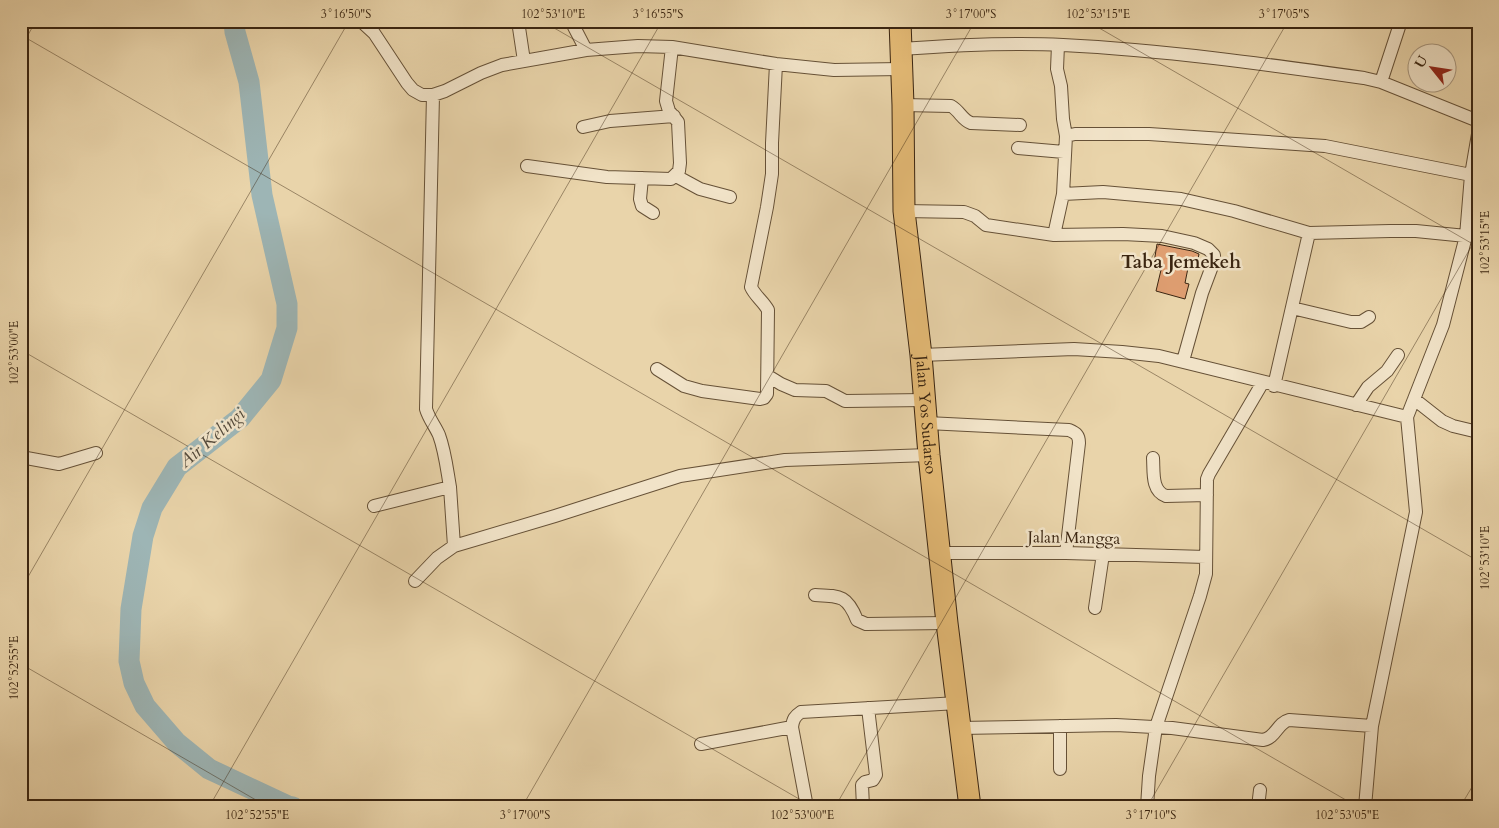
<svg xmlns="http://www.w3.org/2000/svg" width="1499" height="828" viewBox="0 0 1499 828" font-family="Cardo,serif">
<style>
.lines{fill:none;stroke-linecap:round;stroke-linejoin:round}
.river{stroke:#9db5b5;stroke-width:21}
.building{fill:#df9e71;stroke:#3a2511}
.minor-casing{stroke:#665137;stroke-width:14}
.trunk-casing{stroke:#3a2511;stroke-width:23}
.minor{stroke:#f1e3c8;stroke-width:12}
.trunk{stroke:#e4ba75;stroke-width:21}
.ticks{fill:none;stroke:#3a2511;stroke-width:1;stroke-opacity:0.45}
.labels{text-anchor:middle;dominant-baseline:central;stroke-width:5;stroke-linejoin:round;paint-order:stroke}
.street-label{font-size:16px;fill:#3a2511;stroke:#f1e3c8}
.water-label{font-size:18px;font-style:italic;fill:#53493a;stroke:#f1e3c8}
.quarter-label{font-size:19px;font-weight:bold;fill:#3a2511;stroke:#f1e3c8}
.neatline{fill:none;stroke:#3a2511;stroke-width:2}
.ticks-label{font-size:12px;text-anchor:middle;fill:#3a2511}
</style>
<rect width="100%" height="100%" fill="#e9d4aa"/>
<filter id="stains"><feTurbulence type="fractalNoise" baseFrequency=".004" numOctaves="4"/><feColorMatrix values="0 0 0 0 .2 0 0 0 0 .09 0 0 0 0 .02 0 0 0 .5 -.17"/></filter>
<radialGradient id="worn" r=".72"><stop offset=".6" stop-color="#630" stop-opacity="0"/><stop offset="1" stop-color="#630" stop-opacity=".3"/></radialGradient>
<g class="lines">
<path class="river" d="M234,21L235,32L249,82L262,195L287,304V328L271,380L240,418L177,467L152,508L143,536L131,609L129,661L134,683L145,706L177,743L209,769L288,806L293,807"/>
</g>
<path class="building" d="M1157,244L1192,251L1199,254L1198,259L1190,258L1185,283L1189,284L1185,299L1156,291L1161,270L1153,269Z"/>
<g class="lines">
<defs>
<path id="minor" d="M361,21L374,33L407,83L413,90L422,95H433L445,91L481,73L502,65L586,50L638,46L672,47L776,64L834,70L901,69
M518,21L524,61
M571,21L586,50
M1058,45L1057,69L1061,86L1063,119L1066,136
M900,49C955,45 1009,42 1063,45C1164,50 1264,64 1364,78L1381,82L1478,121
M1381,82L1401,21
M903,105L951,106C960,111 962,120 971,123L1020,125
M583,127L610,121L674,116
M1018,148L1064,152
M527,166L607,177L671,179L679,171L680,163L678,122L669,111L666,101L672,47
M676,176L700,189L730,197
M642,178L640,199L642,206L653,213
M1063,194L1103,192L1181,199L1234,211L1309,233L1390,231H1416L1466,236
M904,211L964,212L975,216L986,225L1054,235L1123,234L1162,236L1194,243L1208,249L1214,255V261L1202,293L1183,361
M1054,235L1063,194L1066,136L1075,134H1149L1325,146L1471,175
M1292,308L1351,322H1361L1369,317
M921,355L1074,349L1122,352L1159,356L1407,417
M657,369L684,386L702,391L760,399L764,398L767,394L768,310C763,301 755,296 751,287L767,207L772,174V143L776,64
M768,376L781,384L795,390L826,391L845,401L925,400
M1274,386L1309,233
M1414,399L1442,421L1453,426L1478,432
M1356,405L1368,387L1387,371L1398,355
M927,423L1069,430C1076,433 1079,435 1079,443L1066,553
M21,457L59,464L96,453
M1153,458C1154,471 1151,491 1166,496L1207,495
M450,487L454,546
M374,506L450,487C447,470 445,451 439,435C435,426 429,419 426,409L433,95
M941,553H1066L1206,557
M415,581L437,558L454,546L555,516L680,476L785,460L929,455
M815,595C840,596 847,595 857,620L866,624L947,623
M1095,608L1103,554
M1060,726V769
M960,728L1116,725L1172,728L1263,740C1276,738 1277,723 1289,720L1372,726
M701,744L792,727
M807,807L792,727C793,719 795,716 801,712L958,703
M863,807L862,785L865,782L873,780L876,775L868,708
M1147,807L1149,776L1156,727L1200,596L1206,574L1207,479L1209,474L1263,382
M1258,807L1260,790
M1365,807L1372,726L1416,512L1407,417L1443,325L1466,236L1471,175L1478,134"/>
<g id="trunk">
<path id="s1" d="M900,21L903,105L904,211L921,355L929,455L947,623L970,807"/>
</g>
</defs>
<use href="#minor" class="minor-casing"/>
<use href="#trunk" class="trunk-casing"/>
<use href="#minor" class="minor"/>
<use href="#trunk" class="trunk"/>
</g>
<path class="ticks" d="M542,21L1478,561M1087,21L1478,247M21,35L1358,807M21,47L36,21M21,350L813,807M21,589L349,21M21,664L268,807M209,807L662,21M522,807L975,21M835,807L1288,21M1147,807L1478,235M1460,807L1478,777"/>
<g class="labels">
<g class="street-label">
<text stroke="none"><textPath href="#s1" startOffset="395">Jalan Yos Sudarso</textPath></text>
<text transform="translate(1074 538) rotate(1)">Jalan Mangga</text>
</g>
<g class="water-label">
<text transform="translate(212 438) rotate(-41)">Air Kelingi</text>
</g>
<g class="quarter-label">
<text x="1181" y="262">Taba Jemekeh</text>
</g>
</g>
<rect width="1499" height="828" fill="none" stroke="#e9d4aa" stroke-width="55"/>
<g transform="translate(1432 68) rotate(300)"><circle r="24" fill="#f1e3c8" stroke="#a8977f"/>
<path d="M0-4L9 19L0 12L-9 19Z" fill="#8f2418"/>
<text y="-8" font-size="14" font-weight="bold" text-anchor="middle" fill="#3a2511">U</text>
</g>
<rect x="28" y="28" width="1444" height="772" class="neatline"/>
<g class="ticks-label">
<text x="346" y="18">3°16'50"S</text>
<text x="553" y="18">102°53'10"E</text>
<text x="658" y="18">3°16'55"S</text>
<text x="971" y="18">3°17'00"S</text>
<text x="1098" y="18">102°53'15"E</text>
<text x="1284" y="18">3°17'05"S</text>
<text transform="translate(1485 243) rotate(-90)" y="4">102°53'15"E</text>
<text transform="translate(14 353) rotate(-90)" y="4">102°53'00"E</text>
<text transform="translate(1485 558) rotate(-90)" y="4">102°53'10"E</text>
<text transform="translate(14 668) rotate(-90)" y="4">102°52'55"E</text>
<text x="257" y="819">102°52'55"E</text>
<text x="525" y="819">3°17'00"S</text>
<text x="802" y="819">102°53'00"E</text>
<text x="1151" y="819">3°17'10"S</text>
<text x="1347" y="819">102°53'05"E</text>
</g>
<rect width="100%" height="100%" filter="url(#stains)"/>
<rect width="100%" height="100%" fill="url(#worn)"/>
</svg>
